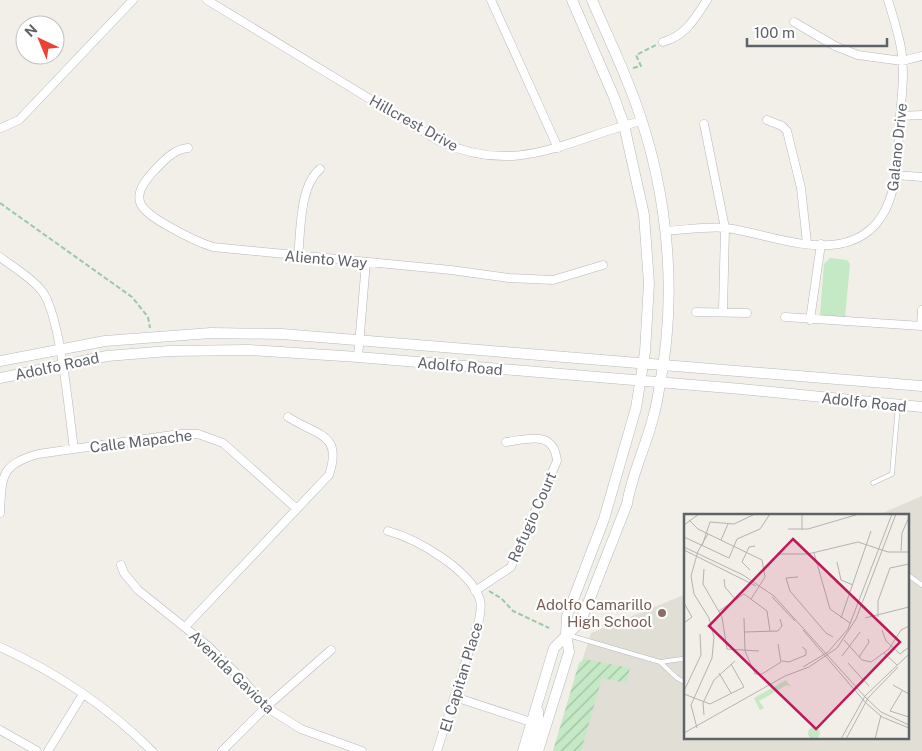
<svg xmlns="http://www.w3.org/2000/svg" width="922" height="751" viewBox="0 0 922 751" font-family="'Public Sans',sans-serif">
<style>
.education{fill:#e1ded6}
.grass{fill:#c5e8c5}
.garden{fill:url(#garden-furrows)}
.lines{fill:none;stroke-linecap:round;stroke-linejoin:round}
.lane-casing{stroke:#b5b8bc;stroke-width:5}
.street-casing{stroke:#b5b8bc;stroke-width:9}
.secondary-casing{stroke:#b6babf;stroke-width:11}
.path{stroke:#9cc7a9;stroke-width:2;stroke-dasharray:5 2.5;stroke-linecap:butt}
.lane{stroke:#fff;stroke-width:4}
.street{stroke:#fff;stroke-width:8}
.secondary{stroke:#fff;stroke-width:10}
.education-dot{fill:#8d6e63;stroke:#fff;stroke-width:2}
.labels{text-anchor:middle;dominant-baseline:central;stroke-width:4.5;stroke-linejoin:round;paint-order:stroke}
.street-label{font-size:15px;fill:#5f6368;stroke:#fff}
.education-label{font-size:15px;fill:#785e54;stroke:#fff;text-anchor:end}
.inset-road{fill:none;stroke:#b3b3b1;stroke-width:1}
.view{fill:#c2185b;fill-opacity:0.15;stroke:#c2185b;stroke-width:2.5}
.inset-edge{fill:none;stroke:#5f6368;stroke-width:2.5}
</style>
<defs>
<pattern id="garden-furrows" width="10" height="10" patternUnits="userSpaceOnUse" patternTransform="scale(1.25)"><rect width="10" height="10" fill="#c5e8c5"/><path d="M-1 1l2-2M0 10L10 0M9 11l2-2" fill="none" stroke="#a3c0a4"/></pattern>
</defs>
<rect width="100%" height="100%" fill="#f1efe8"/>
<path class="education" d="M922,496V751H553L591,633L686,594V737H908V515H878Z"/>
<path class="grass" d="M830,258L847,260L850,264L845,317L820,315L824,264Z"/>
<path class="garden" d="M584,659L630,668L626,683L602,678L581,751H553L579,663Z"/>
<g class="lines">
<defs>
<path id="lane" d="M873,483L892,474L898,405
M908,575L922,585
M568,635L660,662L682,659L686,661
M660,662L677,678L686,683"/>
<path id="street" d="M207,0L439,141C517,177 566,140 641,121
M491,0L558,148
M794,22L835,46L858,55L902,61L922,56
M663,42C686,35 694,20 707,0
M900,116L922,115
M767,120L782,126L787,131L801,188L807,243
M704,124L725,228L723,311
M1,128L19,120L133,0
M188,148C174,149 163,161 154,171C127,199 140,210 168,226C182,234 197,242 213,247L451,270L509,278L553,280L603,265
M896,175L922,177
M665,231C685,230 707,226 726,228C763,233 801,250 839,244C901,233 897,163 900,116C902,93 905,70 901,48C898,32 893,16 888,0
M0,257C14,268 31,277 42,291C61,316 69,415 74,449
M298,257C301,230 299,187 320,169
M696,312L747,313
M785,317L922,326
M810,320L821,244
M921,326L922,310
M358,357L366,262
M0,513C2,476 0,465 38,454L180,434H198L223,443L297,509
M388,531C417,539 471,570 480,600C482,606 480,614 479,620L437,751
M121,565L124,573L138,590L208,646L243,680L266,707L301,729L362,751
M475,591L511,567L557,461C554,430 529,439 506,442
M185,627L329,475C343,433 317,436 288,417
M0,647C56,672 109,708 152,751
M455,697L531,722
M0,730L37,751
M48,751L83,694
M222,751L266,707L331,650"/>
<path id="secondary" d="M0,361L105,341L211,333L282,334L922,386
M0,378L107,356L169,351L249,350L358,357L741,389L922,407
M523,751L554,648L581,621L627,504C632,473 647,444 654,414C657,404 658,394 660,384C679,285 666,176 628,83C617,55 604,28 592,0
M530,751L538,726V711
M538,751L569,652L566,634L567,616L604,519L636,408L645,352L649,283L644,215L624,125L614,97L572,0"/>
</defs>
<use href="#lane" class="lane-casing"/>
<use href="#street" class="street-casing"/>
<use href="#secondary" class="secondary-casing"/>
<path class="path" d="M633,68L641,66L636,55L656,45
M0,203L132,297L148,317L150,328
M489,591L501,598L513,611L549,628"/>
<use href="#lane" class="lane"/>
<use href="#street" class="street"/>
<use href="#secondary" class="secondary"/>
</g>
<circle class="education-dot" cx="662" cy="613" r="5"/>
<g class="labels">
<g class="street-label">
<text transform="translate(414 123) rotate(29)">Hillcrest Drive</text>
<text transform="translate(897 147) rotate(-84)">Galano Drive</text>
<text transform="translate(326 259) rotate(5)">Aliento Way</text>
<text transform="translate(57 366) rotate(-12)">Adolfo Road</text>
<text transform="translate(460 366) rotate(5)">Adolfo Road</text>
<text transform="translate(864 402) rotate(6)">Adolfo Road</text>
<text transform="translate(141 441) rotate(-7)">Calle Mapache</text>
<text transform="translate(532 517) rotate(-66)">Refugio Court</text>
<text transform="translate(232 672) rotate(44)">Avenida Gaviota</text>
<text transform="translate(461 677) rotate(-73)">El Capitan Place</text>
</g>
<g class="education-label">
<text x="652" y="604">Adolfo Camarillo<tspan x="652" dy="17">High School</tspan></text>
</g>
</g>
<g transform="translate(684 514)">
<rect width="225" height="225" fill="#f1efe8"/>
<path d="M124 219a6 6 0 1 1 12 0a6 6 0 1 1-12 0Z" fill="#c5e8c5"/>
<path d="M102,166L107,173L103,171L75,187L80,194L76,196L70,184Z" fill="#c5e8c5"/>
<path class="inset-road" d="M5,6L14,15L78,46L81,63L67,85M0,11L15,0M104,15H124L175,0M118,16V0M0,23L45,44L53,25L76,15L86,0M37,26L44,10M18,32L26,8L50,10L71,0M0,33L59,61L90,82L183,185M0,36L72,72M217,37L218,19L225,3M130,39L146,95L166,109M95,40H124L174,28L204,38H225M153,48L157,66L169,71M20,55L19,70L38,103L43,135L75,137M66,56L58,48L65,33L71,32M114,63L102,64L106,77L142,119L149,123M40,65L41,73L51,85M88,83L111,107M0,89L8,103L0,109M35,97L60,80L83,97L86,117M194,103V87L206,54L225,50M60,104L61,137L71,160H78L97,148L94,130M157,104L187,17M181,104L225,93M119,116L181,188M198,116L202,127L216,140L225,133M60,118L94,117L98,112L96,105M160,126L178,146L187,148L205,135L217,116L225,112M200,139L213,151M158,142L176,118M175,143L185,128L184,125M98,147L105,148L122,141V136L118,133M164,149L185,172M119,153L144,138L164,115L208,0M35,159L47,179M179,166L197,149M209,171L225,180M0,177L17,141L16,120M218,177L206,197L225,203M0,180L26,190L60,173L47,150M183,185L197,198L225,211M182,189L198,203L225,214M20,201L19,189L30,166L51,147M13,214L7,191L28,144L30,123L25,104L10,80L7,62L14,37L24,20M0,219L101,162L125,153L153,134L172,105L212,0M157,225L181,182L225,140M162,225L184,184L214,153M191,225L197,201"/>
<path class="view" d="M109,25L216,128L132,215L25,112Z"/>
<rect width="225" height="225" class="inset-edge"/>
</g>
<g transform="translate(40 40) rotate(316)"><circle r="24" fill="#ffffff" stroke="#bfc1c3"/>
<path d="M0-4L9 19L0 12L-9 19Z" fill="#ea4335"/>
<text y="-8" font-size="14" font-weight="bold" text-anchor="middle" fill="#5f6368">N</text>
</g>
<path d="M747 38v8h140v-8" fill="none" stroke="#5f6368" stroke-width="2.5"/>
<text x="754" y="38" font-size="15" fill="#5f6368" stroke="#ffffff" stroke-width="4" paint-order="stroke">100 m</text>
</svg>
